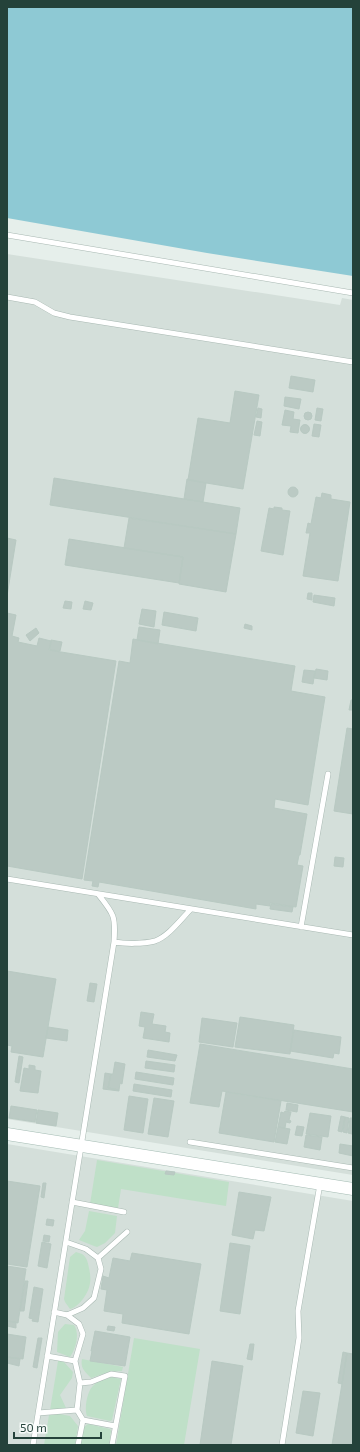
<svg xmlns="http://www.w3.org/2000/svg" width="360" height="1452" viewBox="0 0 360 1452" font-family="'Exo 2',sans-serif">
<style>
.built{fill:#d4dfda}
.green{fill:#bfe0c8}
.water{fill:#8ec9d4}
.building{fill:#bbcac4;stroke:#b8c9c2}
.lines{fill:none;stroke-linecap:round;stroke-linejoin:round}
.lane-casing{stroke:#a8b8b2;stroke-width:6}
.secondary-casing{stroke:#a4bbb3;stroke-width:13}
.lane{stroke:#fff;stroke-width:5}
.secondary{stroke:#fff;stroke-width:12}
</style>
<rect width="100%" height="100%" fill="#e6efeb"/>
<path class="built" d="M7,254L340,305L342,298L353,300V1175L7,1119Z
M7,1144L353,1201V1445H7Z"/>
<path class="green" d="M97,1160L229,1182L226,1206L121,1189L118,1208L90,1204Z
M89,1211L117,1216L115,1233L105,1243L97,1247L94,1246L79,1240L85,1231Z
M76,1252C78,1253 80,1253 82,1254C87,1257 88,1263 89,1268C90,1273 91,1278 90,1283C89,1293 79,1307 70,1309L65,1302L64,1299L70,1257Z
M65,1324L74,1325C80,1333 76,1349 70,1357L57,1352L58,1332Z
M134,1338L200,1349L184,1445H116Z
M82,1359L123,1367L122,1371L109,1372L91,1378C85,1372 80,1368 82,1359Z
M58,1361H63L73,1372L72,1378L60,1395L66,1408L50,1410Z
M112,1377L121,1379L112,1420L110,1421L87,1416C84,1409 87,1390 94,1385C98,1381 106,1379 112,1377Z
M60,1414L70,1416L78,1426L75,1445H44L49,1415Z
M88,1424L110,1429L111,1431L109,1445H80L84,1427Z"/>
<path class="water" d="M7,7H353V276L207,253L7,218Z"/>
<path class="building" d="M291,376L315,380L313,392L289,388Z
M235,391L259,395L243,489L188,480L198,418L230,423Z
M285,397L301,399L299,409L284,406Z
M258,408L262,409L261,418L256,417Z
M317,408L323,409L321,421L315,420Z
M285,410L294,412L293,419L300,420L298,433L290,432L291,426L282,425Z
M304 416a4 4 0 1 1 8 0a4 4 0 1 1-8 0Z
M257,421L262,422L260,436L254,435Z
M314,424L321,425L319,437L312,436Z
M300.5 429a4.5 4.5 0 1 1 9 0a4.5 4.5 0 1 1-9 0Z
M54,478L240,508L236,534L50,505Z
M187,479L206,483L203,502L184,499Z
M288 492a5 5 0 1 1 10 0a5 5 0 1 1-10 0Z
M322,493L331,495V499L350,502L338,581L303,576L310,533H306L308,523L311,524L316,497L321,498Z
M274,507L282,508V510L290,511L283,555L261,551L269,508L274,509Z
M129,518L236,534L226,592L179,584L183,557L124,548Z
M7,538L16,540L7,596Z
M69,539L183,557L179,583L65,565Z
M308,593H312V600L307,599Z
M314,595L335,598L334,606L313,602Z
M65,601L72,602L71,609L63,608Z
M85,601L93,603L91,610L83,609Z
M142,609L156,611L154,627L139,624Z
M164,612L198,618L196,631L162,625Z
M7,613L16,615L12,636L19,638L18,642L37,646L39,638L51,641L49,650L116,661L82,879L7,866Z
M245,624L252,626V630L244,628Z
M139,627L160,630L158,644L137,640Z
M36,628L39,633L30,641L26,635Z
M133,639L295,666L291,691L325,697L308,805L275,799L274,808L307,814L300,855H299L297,865L303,866L296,907L270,903V906L256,904V909L99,882L98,887L92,886L93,881L84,880L119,661L130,663Z
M51,640L62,642L60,651L50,650Z
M316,669L328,671L327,680L314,678Z
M304,670L315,671L313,684L302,682Z
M351,700H353V710H349Z
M347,728L353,729V814L334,811Z
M335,857L344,858L343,867L334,866Z
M271,904L293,907L292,912L270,909Z
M7,971L56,979L43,1057L11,1052L12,1046L7,1045Z
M90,983L97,984L94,1002L87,1001Z
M141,1012L154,1014L152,1024L166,1026L165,1032L170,1033L169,1042L143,1038L145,1027L139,1026Z
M240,1017L294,1025L290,1054L235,1047Z
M202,1018L237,1023L233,1047L199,1042Z
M48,1027L68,1030L67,1041L46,1038Z
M294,1030L341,1037L339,1054L334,1053L333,1058L290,1051Z
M200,1044L353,1069V1112L222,1091L219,1107L190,1103Z
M148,1050L177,1055L175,1061L147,1057Z
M19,1056L23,1057L19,1083L15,1082Z
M146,1061L175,1065L174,1072L145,1068Z
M115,1062L125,1064L122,1084L120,1083L119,1090L108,1088L111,1074H113Z
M29,1065L35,1066V1070L41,1071L38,1093L20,1091L24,1068L29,1069Z
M136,1072L174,1078L173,1085L135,1079Z
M105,1073L111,1074L108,1088L119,1090V1091L103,1089Z
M134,1084L172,1090L171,1097L133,1091Z
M226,1092L281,1101L274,1142L219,1133Z
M129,1096L148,1099L143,1133L124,1130Z
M154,1098L174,1101L168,1137L148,1134Z
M287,1103L298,1105L297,1112L286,1110Z
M11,1106L37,1110L35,1122L9,1118Z
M38,1110L58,1113L56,1126L36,1123Z
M285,1111L291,1112L289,1120L291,1121L290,1123L286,1122L285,1128L278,1127L281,1112L284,1113Z
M310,1113L331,1116L328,1137L306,1134Z
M341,1116L345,1117L342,1132L338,1131Z
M345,1117L349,1118L347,1133L343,1132Z
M350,1118H353L352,1134L348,1133Z
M297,1126L304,1127L302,1136L295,1135Z
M278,1127L290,1129L287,1144L275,1142Z
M306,1135L322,1137L320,1150L304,1147Z
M340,1144L353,1146V1156L339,1153Z
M166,1171L175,1172L174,1175L165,1174Z
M7,1181L40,1186L27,1267L7,1264Z
M43,1183H46L44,1198L41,1197Z
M239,1192L271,1197L264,1231L255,1230L253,1239L232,1235Z
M47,1219L54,1220L53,1226L46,1225Z
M44,1235L50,1236L49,1242L43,1241Z
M42,1242L51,1244L47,1268L38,1266Z
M230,1243L250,1246L240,1314L220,1311Z
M132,1253L201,1264L189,1334L122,1323L123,1314L104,1311L107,1290L101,1289L103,1276L109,1278L113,1258L130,1261Z
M7,1266L26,1269L18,1323L7,1321Z
M25,1281H28L24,1311H20Z
M34,1287L43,1289L38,1322L32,1321L33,1319L29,1318Z
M7,1321L16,1322V1328L7,1326Z
M108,1326L115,1327L114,1331L107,1330Z
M95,1331L130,1337L125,1366L90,1361L92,1351H91Z
M7,1334L26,1337L23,1359L7,1357Z
M38,1338H42L37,1368L33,1367Z
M250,1344H254L252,1360L247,1359Z
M343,1352L347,1353L342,1384L338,1383Z
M347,1353L353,1354V1445H332Z
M7,1357L20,1359L19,1366L7,1363Z
M212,1361L243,1366L231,1445H200Z
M303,1391L320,1393L313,1436L296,1433Z"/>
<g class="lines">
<defs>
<path id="lane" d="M7,235L353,293
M7,297L35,302L54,313L70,317L353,362
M7,879L353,935
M301,927L328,774
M114,942C126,944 143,944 155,941C169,936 181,919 191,909
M190,1142L353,1168
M72,1202L124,1212
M98,1258L127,1232
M54,1312L67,1315L83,1308L94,1298L101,1269L98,1258L86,1249L66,1242
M67,1315L79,1324L83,1334L75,1361L80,1383L77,1410L83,1420L78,1445
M47,1356L75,1361
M80,1383L91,1382L111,1374L125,1376L112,1445
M38,1413L77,1410
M83,1420L115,1426
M33,1445L114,942C116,916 114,914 98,894
M282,1445L299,1338L298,1311L320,1184"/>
<path id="secondary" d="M7,1134L353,1189"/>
</defs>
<use href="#lane" class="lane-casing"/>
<use href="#secondary" class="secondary-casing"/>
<use href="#lane" class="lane"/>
<use href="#secondary" class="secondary"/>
</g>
<rect width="360" height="1452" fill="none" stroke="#24423a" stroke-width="16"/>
<path d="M14 1432v6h87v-6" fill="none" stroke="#24423a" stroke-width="2"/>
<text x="20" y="1432" font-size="12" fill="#24423a" stroke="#f7fbf9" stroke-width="3" paint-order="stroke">50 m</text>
</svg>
